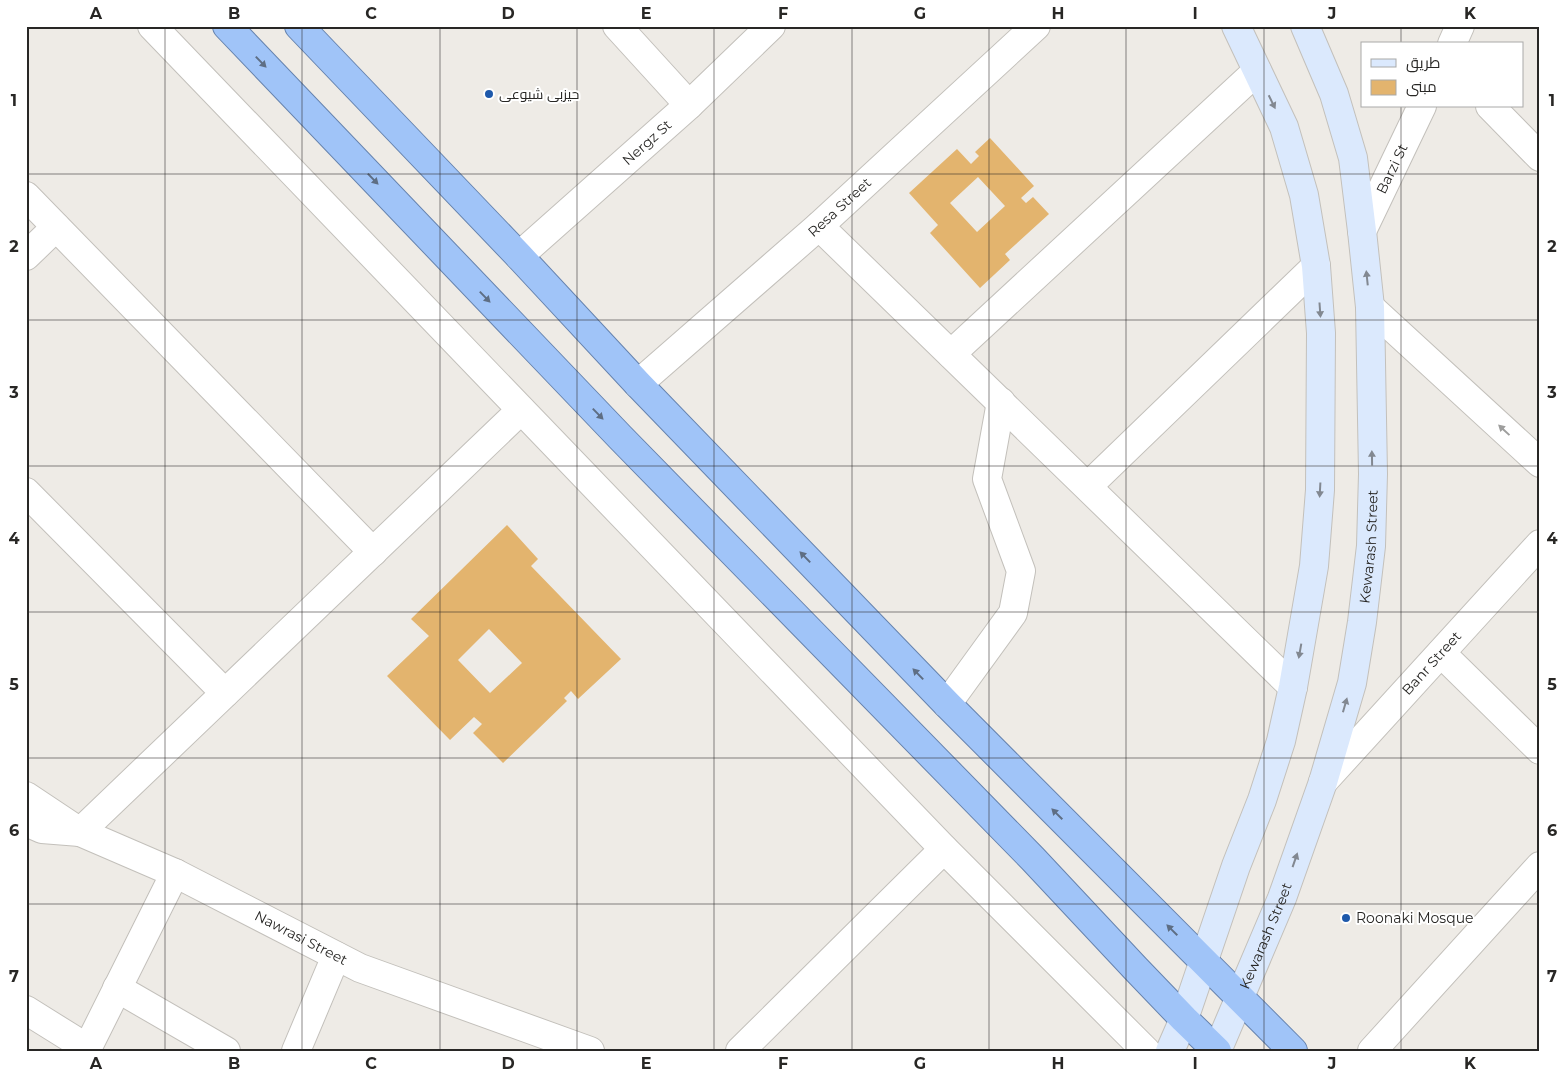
<svg xmlns="http://www.w3.org/2000/svg" width="1566" height="1077" viewBox="0 0 1566 1077" font-family="Montserrat,Cairo,sans-serif">
<style>
.building{fill:#e3b46e;fill-rule:evenodd}
.lines{fill:none;stroke-linecap:round;stroke-linejoin:round}
.minor-casing{stroke:#c3c0bb;stroke-width:30}
.secondary-casing{stroke:#c3c0bb;stroke-width:30}
.trunk-casing{stroke:#6683ae;stroke-width:30}
.minor{stroke:#fff;stroke-width:28}
.secondary{stroke:#dbe9fd;stroke-width:28}
.trunk{stroke:#a0c4f8;stroke-width:28}
.oneway{fill:#5e6e84}
.oneway2{fill:#828891}
.oneway3{fill:#9e9e9d}
.grid{fill:none;stroke:#282725;stroke-width:1;stroke-opacity:0.55}
.poi-dot{fill:#1e59ab;stroke:#fff;stroke-width:2}
.labels{text-anchor:middle;dominant-baseline:central;stroke-width:4;stroke-linejoin:round;paint-order:stroke}
.poi-label{font-size:14px;fill:#282725;stroke:#fff;text-anchor:start}
.street-label{font-size:14px;fill:#282725;stroke:#fff}
.neatline{fill:none;stroke:#282725;stroke-width:2}
.grid-label{font-size:16px;text-anchor:middle;font-weight:bold;fill:#282725}
</style>
<rect width="100%" height="100%" fill="#eeebe6"/>
<path class="building" d="M990,138L1034,186L1021,198L1026,203L1033,197L1049,214L1005,254L1010,260L980,288L930,233L938,225L909,193L957,149L971,164L979,156L975,152ZM978,177L1005,206L977,232L950,203Z
M507,525L538,559L531,566L621,659L578,699L571,691L564,698L567,701L503,763L473,733L482,724L474,717L450,740L387,676L429,636L411,619ZM489,629L522,663L490,693L458,660Z"/>
<g class="lines">
<defs>
<g id="minor">
<path d="M152,26L944,849L1146,1051"/>
<path d="M617,26L689,105"/>
<path d="M1452,44L1460,26"/>
<path d="M1490,106L1540,157"/>
<path d="M26,196L373,552"/>
<path d="M819,226L1293,687"/>
<path id="s1" d="M1362,231L1422,106"/>
<path d="M26,256L56,227"/>
<path id="s2" d="M519,256L689,105L771,26"/>
<path d="M1370,307L1540,463"/>
<path d="M951,354L1257,71"/>
<path id="s3" d="M638,384L819,226L1036,26"/>
<path d="M1088,486L1316,266"/>
<path d="M26,492L225,693"/>
<path d="M1441,653L1540,750"/>
<path d="M947,704L1013,613L1021,571L987,479L1001,402"/>
<path id="s4" d="M1323,782L1540,544"/>
<path id="s5" d="M26,796L80,832L175,873L360,968L590,1051"/>
<path d="M26,822L42,829L80,832L521,410"/>
<path d="M117,988L226,1051"/>
<path d="M26,1010L87,1048"/>
<path d="M86,1051L175,873"/>
<path d="M296,1051L336,956"/>
<path d="M740,1051L944,849"/>
<path d="M1372,1051L1540,866"/>
</g>
<g id="secondary">
<path d="M1170,1051L1184,1019L1236,866L1262,800L1281,741L1293,687L1314,566L1320,490L1321,333L1316,266L1304,195L1284,127L1236,26"/>
<path id="s6" d="M1217,1051L1282,898L1323,782L1352,683L1362,622L1371,546L1373,474L1370,307L1362,231L1353,158L1334,94L1305,26"/>
</g>
<path id="trunk" d="M227,26L620,437L1033,859L1136,969L1184,1019L1217,1051
M299,26L519,256L638,384L947,704L1293,1051"/>
</defs>
<use href="#minor" class="minor-casing"/>
<use href="#secondary" class="secondary-casing"/>
<use href="#trunk" class="trunk-casing"/>
<use href="#minor" class="minor"/>
<use href="#secondary" class="secondary"/>
<use href="#trunk" class="trunk"/>
</g>
<defs><path id="oneway-solid" d="M-6-.8H1V-3.2L6.5 0L1 3.2V.8H-6Z" transform="scale(1.25)"/></defs>
<g class="oneway">
<use href="#oneway-solid" transform="translate(261 62) rotate(46)"/>
<use href="#oneway-solid" transform="translate(373 179) rotate(46)"/>
<use href="#oneway-solid" transform="translate(485 297) rotate(46)"/>
<use href="#oneway-solid" transform="translate(598 414) rotate(46)"/>
<use href="#oneway-solid" transform="translate(805 557) rotate(-134)"/>
<use href="#oneway-solid" transform="translate(918 674) rotate(-134)"/>
<use href="#oneway-solid" transform="translate(1057 814) rotate(-135)"/>
<use href="#oneway-solid" transform="translate(1172 930) rotate(-135)"/>
</g>
<g class="oneway2">
<use href="#oneway-solid" transform="translate(1272 102) rotate(64)"/>
<use href="#oneway-solid" transform="translate(1367 278) rotate(-96)"/>
<use href="#oneway-solid" transform="translate(1320 310) rotate(86)"/>
<use href="#oneway-solid" transform="translate(1372 458) rotate(-91)"/>
<use href="#oneway-solid" transform="translate(1320 490) rotate(93)"/>
<use href="#oneway-solid" transform="translate(1300 651) rotate(100)"/>
<use href="#oneway-solid" transform="translate(1345 705) rotate(-74)"/>
<use href="#oneway-solid" transform="translate(1295 860) rotate(-71)"/>
</g>
<use class="oneway3" href="#oneway-solid" transform="translate(1504 430) rotate(-137)"/>
<path class="grid" d="M165,26V1051M302,26V1051M440,26V1051M577,26V1051M714,26V1051M852,26V1051M989,26V1051M1126,26V1051M1264,26V1051M1401,26V44M1401,106V1051M26,174H1540M26,320H1540M26,466H1540M26,612H1540M26,758H1540M26,904H1540"/>
<g class="poi-dot">
<circle cx="489" cy="94" r="5"/>
<circle cx="1346" cy="918" r="5"/>
</g>
<g class="labels">
<g class="poi-label">
<text x="499" y="94">حیزبی شیوعی</text>
<text x="1356" y="918">Roonaki Mosque</text>
</g>
<g class="street-label">
<text stroke="none"><textPath href="#s2" startOffset="171">Nergz St</textPath></text>
<text stroke="none"><textPath href="#s1" startOffset="69">Barzi St</textPath></text>
<text stroke="none"><textPath href="#s3" startOffset="268">Resa Street</textPath></text>
<text stroke="none"><textPath href="#s6" startOffset="530">Kewarash Street</textPath></text>
<text stroke="none"><textPath href="#s4" startOffset="161">Banr Street</textPath></text>
<text stroke="none"><textPath href="#s6" startOffset="125">Kewarash Street</textPath></text>
<text stroke="none"><textPath href="#s5" startOffset="310">Nawrasi Street</textPath></text>
</g>
</g>
<rect width="1566" height="1077" fill="none" stroke="#ffffff" stroke-width="55"/>
<rect x="1361" y="42" width="162" height="65" fill="#ffffff" stroke="#a9a9a8"/>
<rect x="1371" y="59" width="25" height="8" fill="#dbe9fd" stroke="#a9a9a8"/>
<text x="1406" y="68" font-size="15" fill="#282725">طريق</text>
<rect x="1371" y="80" width="25" height="15" fill="#e3b46e" stroke="#a9a9a8"/>
<text x="1406" y="92" font-size="15" fill="#282725">مبنى</text>
<rect x="28" y="28" width="1510" height="1022" class="neatline"/>
<g class="grid-label">
<text x="96" y="19">A</text>
<text x="234" y="19">B</text>
<text x="371" y="19">C</text>
<text x="508" y="19">D</text>
<text x="646" y="19">E</text>
<text x="783" y="19">F</text>
<text x="920" y="19">G</text>
<text x="1058" y="19">H</text>
<text x="1195" y="19">I</text>
<text x="1332" y="19">J</text>
<text x="1470" y="19">K</text>
<text x="14" y="106">1</text>
<text x="1552" y="106">1</text>
<text x="14" y="252">2</text>
<text x="1552" y="252">2</text>
<text x="14" y="398">3</text>
<text x="1552" y="398">3</text>
<text x="14" y="544">4</text>
<text x="1552" y="544">4</text>
<text x="14" y="690">5</text>
<text x="1552" y="690">5</text>
<text x="14" y="836">6</text>
<text x="1552" y="836">6</text>
<text x="14" y="982">7</text>
<text x="1552" y="982">7</text>
<text x="96" y="1069">A</text>
<text x="234" y="1069">B</text>
<text x="371" y="1069">C</text>
<text x="508" y="1069">D</text>
<text x="646" y="1069">E</text>
<text x="783" y="1069">F</text>
<text x="920" y="1069">G</text>
<text x="1058" y="1069">H</text>
<text x="1195" y="1069">I</text>
<text x="1332" y="1069">J</text>
<text x="1470" y="1069">K</text>
</g>
</svg>
